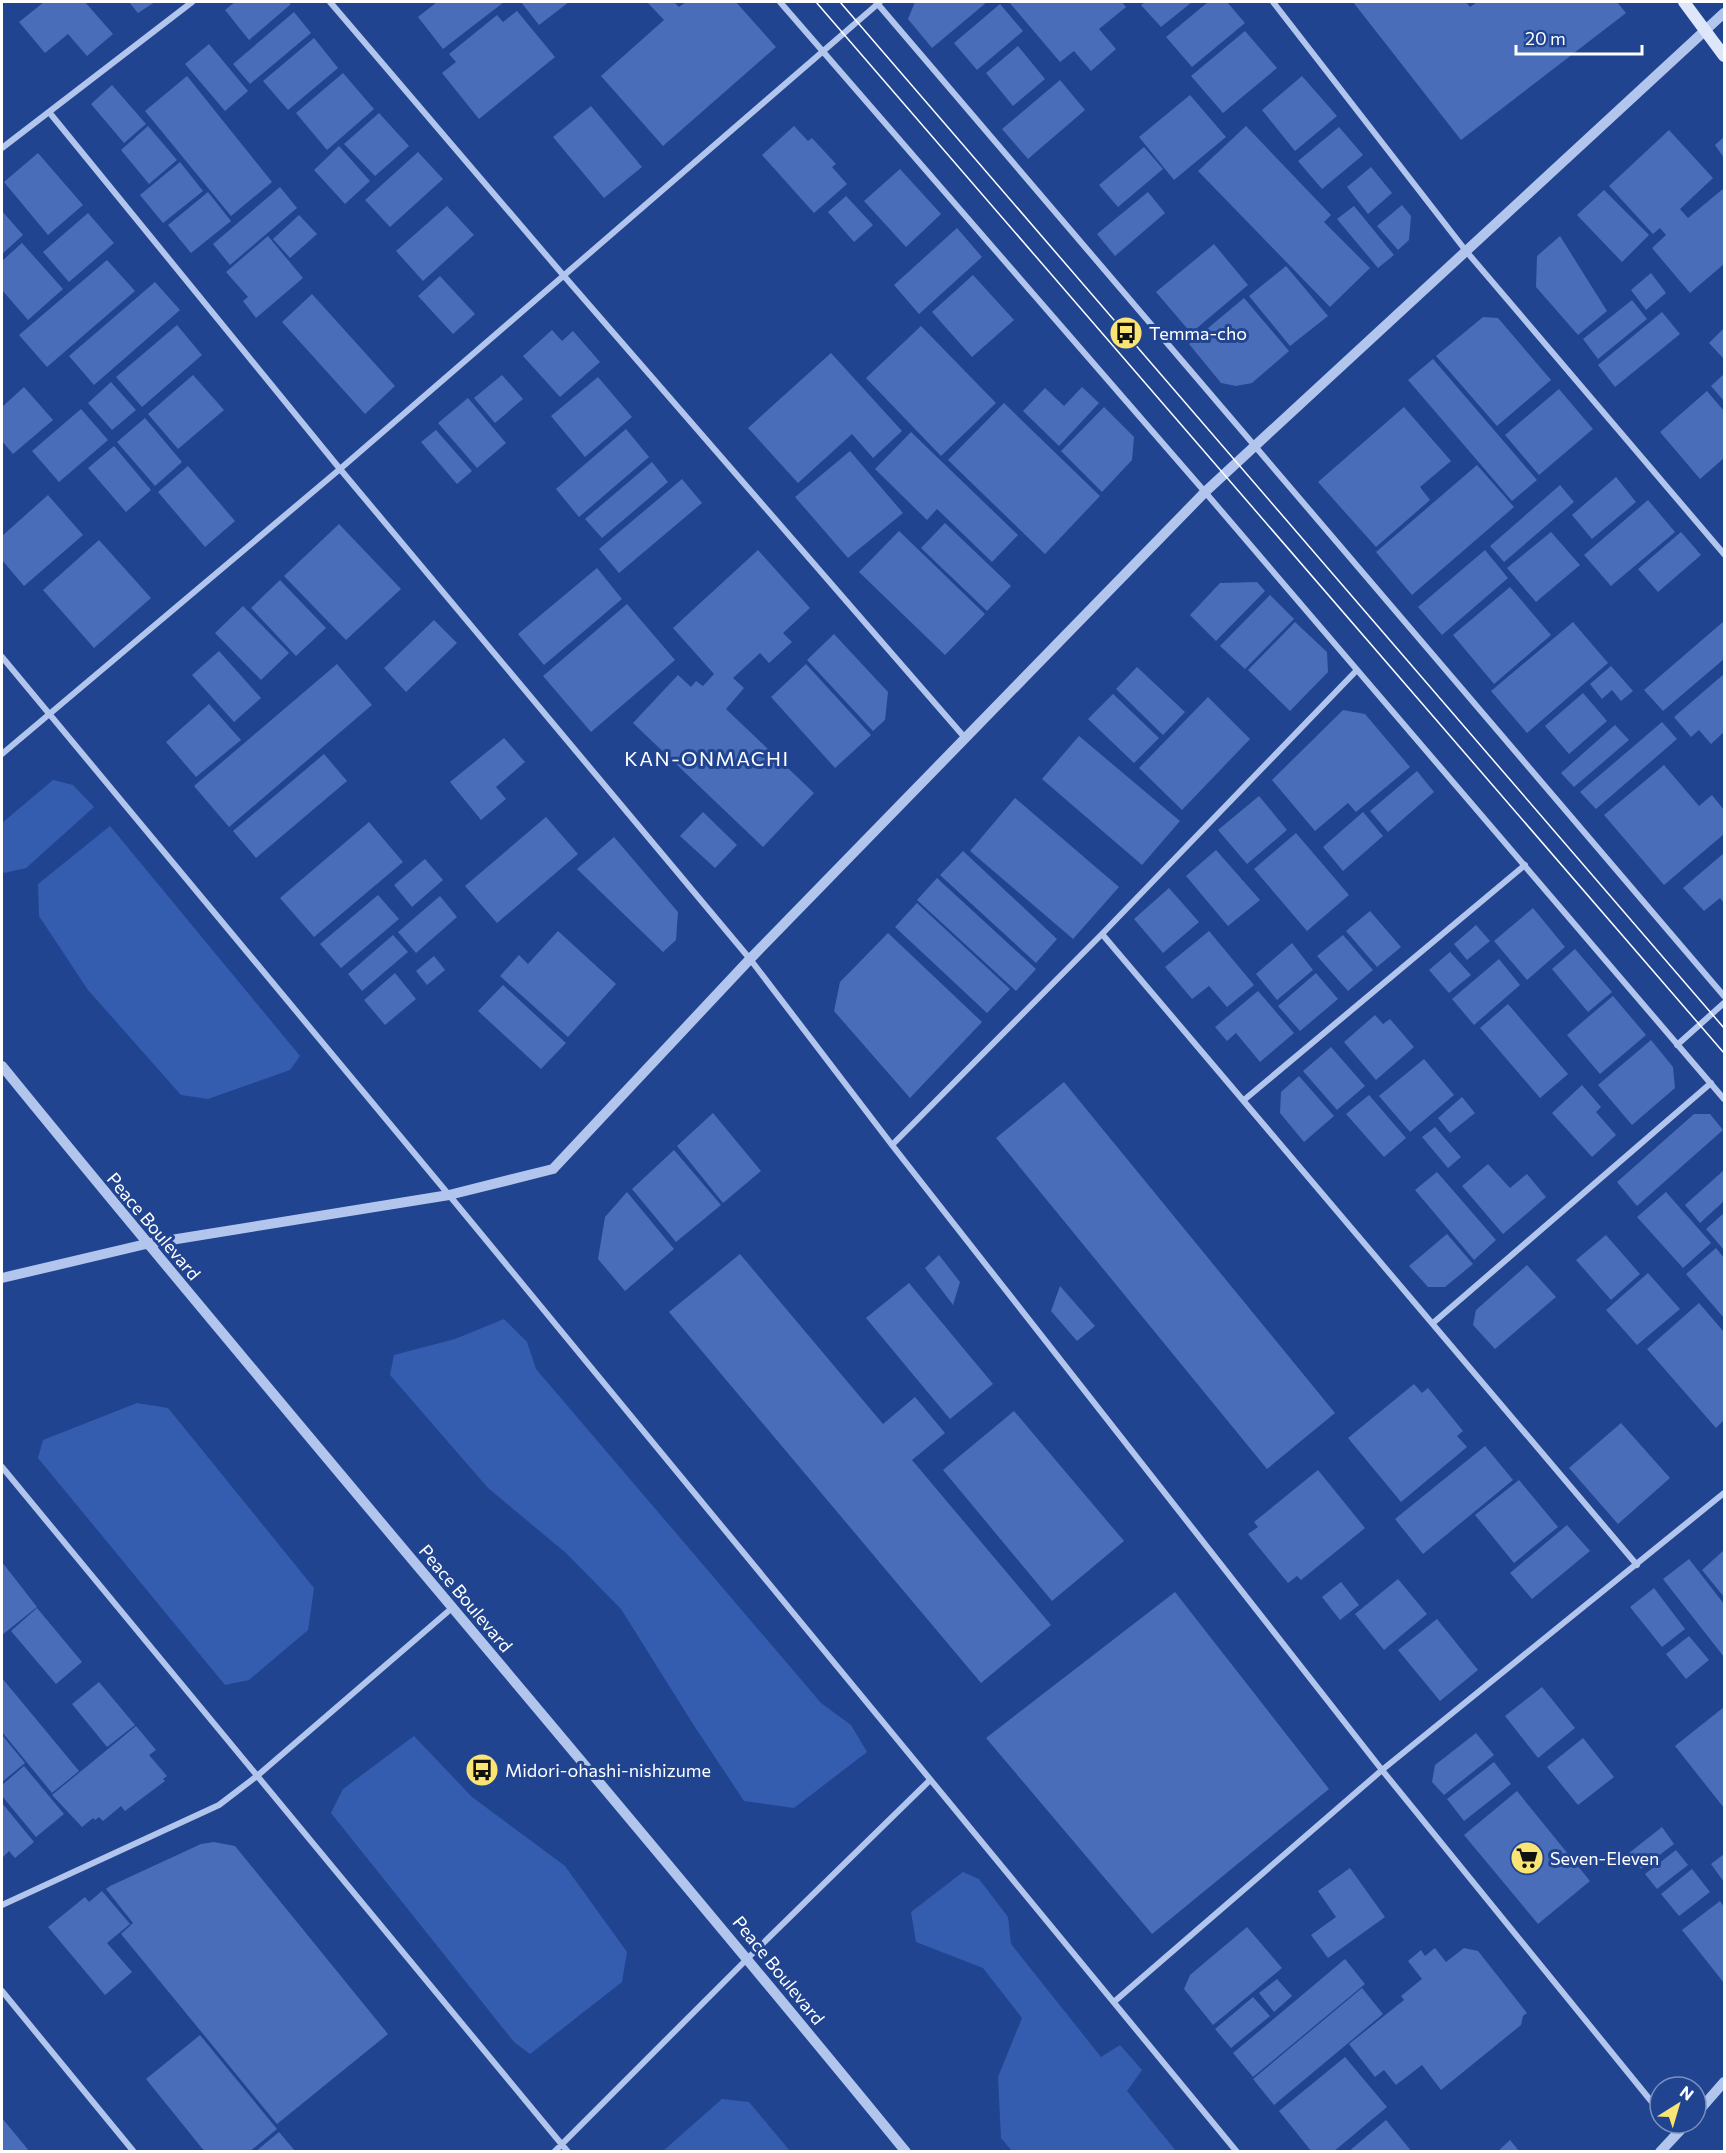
<svg xmlns="http://www.w3.org/2000/svg" width="1726" height="2153" viewBox="0 0 1726 2153" font-family="Commissioner,sans-serif">
<style>
.green{fill:#345daf}
.building{fill:#496db8}
.lines{fill:none;stroke-linecap:round;stroke-linejoin:round}
.minor{stroke:#b2c5ed;stroke-width:6}
.tertiary{stroke:#b2c5ed;stroke-width:10}
.secondary{stroke:#dee7fa;stroke-width:12}
.tram{stroke:#fff;stroke-width:1.5}
.labels{text-anchor:middle;dominant-baseline:central;stroke-width:6;stroke-linejoin:round;paint-order:stroke}
.poi-label{font-size:18px;fill:#fff;stroke:#214491;text-anchor:start}
.street-label{font-size:18px;fill:#fff;stroke:#214491}
.neighbourhood-label{font-size:20px;letter-spacing:1.5px;fill:#fff;stroke:#214491}
</style>
<rect width="100%" height="100%" fill="#214491"/>
<path class="green" d="M53,780L73,785L94,807L26,868L4,873L2,870V823Z
M110,826L300,1056L290,1070L208,1099L181,1095L88,990L39,916L38,884Z
M504,1319L527,1342L536,1369L821,1703L851,1725L867,1752L794,1808L744,1801L693,1724L621,1609L566,1553L488,1488L390,1375L394,1355L455,1339Z
M137,1403L168,1408L314,1588L308,1630L249,1680L225,1685L38,1458L43,1440Z
M414,1736L472,1797L565,1866L627,1952L622,1982L530,2054L514,2042L331,1813L343,1789Z
M963,1872L979,1879L1008,1917L1011,1944L1101,2057L1120,2045L1142,2070L1127,2091L1176,2151H1012L1001,2138L998,2077L1022,2018L983,1968L916,1942L911,1912Z
M722,2099L749,2102L790,2151H663Z"/>
<path class="building" d="M44,2H85L113,34L87,56L68,34L45,53L19,22Z
M129,2H155L138,13Z
M235,2H288L291,4L249,40L225,10Z
M437,2H504L443,49L418,17Z
M521,2H569L539,25Z
M647,2H674L679,7L686,2H736L776,47L663,146L601,76L664,20Z
M915,2H987L932,48L908,19Z
M1009,2H1122L1126,7L1099,29L1116,49L1091,71L1074,51L1060,62Z
M1145,2H1192L1161,27L1141,5Z
M1208,2H1227L1245,23L1192,67L1166,37Z
M1353,2H1466L1470,7L1477,2H1617L1626,13L1461,140Z
M1000,4L1023,31L977,70L954,43Z
M517,11L555,57L479,119L442,73L456,62L449,54L497,15L503,22Z
M294,12L311,33L250,84L233,64Z
M1245,31L1277,68L1223,113L1191,76Z
M314,38L338,68L288,110L263,81Z
M209,44L248,91L225,111L185,64Z
M1018,46L1045,79L1013,106L986,73Z
M343,73L374,109L327,150L296,113Z
M187,76L272,182L231,216L145,111Z
M1302,76L1337,116L1295,151L1262,110Z
M1060,80L1085,110L1028,159L1002,129Z
M112,85L146,124L124,143L91,104Z
M1190,95L1226,137L1174,180L1139,137Z
M591,106L642,167L604,198L553,137Z
M379,113L409,146L375,176L344,144Z
M148,126L177,160L149,184L121,150Z
M794,126L808,141L812,138L836,164L832,167L847,184L814,213L762,155Z
M1246,126L1331,215L1324,222L1370,268L1330,307L1198,171Z
M1339,127L1363,155L1322,189L1298,161Z
M1669,130L1713,178L1680,209L1688,218L1724,188V264L1690,293L1652,248L1666,235L1660,228L1653,234L1609,186Z
M1724,137V158L1715,145Z
M339,146L370,181L345,204L314,170Z
M1144,147L1163,169L1118,207L1099,185Z
M418,152L443,179L390,227L365,200Z
M38,153L83,205L48,235L4,182Z
M180,162L203,191L163,223L140,195Z
M1371,167L1392,193L1368,214L1347,187Z
M900,169L941,214L906,247L864,201Z
M280,187L297,208L230,265L213,244Z
M1604,190L1649,235L1622,262L1577,215Z
M208,192L231,221L191,253L168,225Z
M1148,192L1165,213L1115,256L1097,234Z
M846,196L873,225L854,242L828,212Z
M1402,205L1411,216L1409,240L1398,250L1377,226Z
M447,206L474,235L423,281L396,251Z
M1354,206L1394,255L1378,268L1337,219Z
M2,211L23,235L2,254Z
M88,213L114,243L69,282L43,252Z
M299,215L317,234L290,258L273,239Z
M957,228L982,257L919,314L894,285Z
M268,236L303,278L256,318L243,301L248,297L226,272Z
M1560,236L1607,311L1578,335L1536,287L1537,256Z
M22,243L63,289L28,320L2,290V261Z
M1214,244L1248,285L1191,333L1156,292Z
M107,260L135,291L47,367L19,335Z
M1286,266L1328,316L1290,346L1249,296Z
M1651,273L1666,293L1646,310L1631,290Z
M973,275L1014,320L972,357L932,312Z
M440,276L475,314L453,334L418,296Z
M155,282L180,310L94,385L69,356Z
M312,294L395,386L365,414L282,322Z
M1244,298L1289,351L1252,383L1236,386L1221,383L1189,344Z
M1632,300L1647,319L1598,359L1583,339Z
M1662,312L1680,334L1615,387L1598,365Z
M1483,317L1498,318L1551,380L1497,426L1436,356Z
M177,325L202,355L142,407L116,377Z
M921,326L996,403L941,456L866,378Z
M1724,328V359L1709,343Z
M552,330L562,341L573,331L600,362L560,397L523,356Z
M831,353L902,431L873,458L852,434L798,483L748,428Z
M1433,359L1537,480L1512,501L1408,380Z
M1724,374V401L1711,386Z
M193,375L224,410L178,449L148,414Z
M502,375L523,399L495,423L474,398Z
M598,377L632,417L585,457L551,416Z
M111,382L136,410L112,430L88,403Z
M24,387L53,420L13,454L2,441V407Z
M1082,387L1099,403L1059,446L1023,411L1045,388L1064,406Z
M1559,389L1593,429L1539,475L1505,435Z
M1707,391L1724,411V458L1700,479L1660,432Z
M468,398L506,443L477,468L438,423Z
M1004,403L1100,496L1045,554L948,460Z
M1104,407L1134,437L1132,460L1102,492L1061,451Z
M1404,407L1451,461L1420,487L1430,500L1376,547L1318,482Z
M81,409L108,440L59,482L32,451Z
M145,418L182,462L155,486L117,442Z
M626,429L649,457L579,517L556,489Z
M436,430L472,471L457,484L421,442Z
M911,432L1018,535L992,562L937,509L927,520L875,469Z
M114,446L151,490L126,512L88,468Z
M850,451L903,513L848,558L795,497Z
M652,462L668,482L602,538L585,519Z
M1477,465L1514,507L1412,595L1376,552Z
M188,466L235,521L205,547L158,492Z
M1616,477L1636,502L1592,539L1572,515Z
M682,479L702,503L619,573L599,549Z
M1560,485L1574,502L1504,562L1490,546Z
M48,495L83,535L24,586L2,560V536Z
M1648,500L1675,532L1611,586L1584,555Z
M945,523L1011,586L987,611L921,548Z
M339,524L401,589L346,640L284,576Z
M899,531L985,614L945,655L859,572Z
M1551,532L1580,565L1536,602L1507,568Z
M1681,532L1701,555L1658,592L1638,569Z
M99,540L151,598L94,648L43,590Z
M758,550L810,608L783,633L792,642L769,663L760,653L733,678L744,688L726,709L814,793L763,847L633,723L678,675L691,687L696,681L703,686L714,674L673,628Z
M1485,550L1508,578L1442,635L1418,607Z
M597,568L622,599L544,665L518,634Z
M280,580L326,628L296,656L251,608Z
M1257,582L1265,591L1216,641L1190,615L1220,583Z
M1510,587L1551,635L1494,684L1453,635Z
M1270,595L1294,619L1245,669L1220,646Z
M627,604L675,660L591,732L543,676Z
M243,606L289,653L261,680L215,633Z
M434,620L457,643L406,692L384,668Z
M1724,621V659L1663,711L1644,690Z
M1295,622L1327,652L1328,672L1290,711L1248,670Z
M1573,622L1608,663L1527,733L1491,691Z
M834,634L888,692L885,720L873,731L807,660Z
M219,651L261,698L234,722L192,675Z
M337,664L372,705L229,827L194,786Z
M806,664L871,735L835,768L771,697Z
M1611,666L1633,691L1621,701L1612,690L1602,699L1590,684Z
M1137,667L1185,712L1163,735L1116,689Z
M1724,674V732L1711,744L1699,730L1691,737L1674,717Z
M1583,693L1607,721L1569,754L1545,726Z
M1113,694L1159,738L1134,763L1088,719Z
M1208,697L1250,739L1182,810L1139,768Z
M209,704L241,740L196,777L166,742Z
M1343,710L1365,714L1410,767L1356,812L1348,803L1315,831L1272,780Z
M1662,722L1677,739L1596,809L1580,792Z
M1615,725L1629,740L1574,787L1561,773Z
M1079,736L1180,821L1142,865L1042,779Z
M504,738L525,762L496,787L506,799L481,820L450,782Z
M324,754L347,781L256,858L233,831Z
M1664,765L1699,806L1712,795L1724,810V834L1664,885L1604,815Z
M1417,771L1434,792L1388,832L1370,811Z
M1259,796L1287,830L1247,864L1218,830Z
M1015,798L1119,887L1073,939L970,851Z
M703,812L737,845L715,868L680,836Z
M1363,812L1383,836L1343,871L1323,847Z
M546,817L578,854L497,923L465,886Z
M369,822L403,862L314,937L280,898Z
M1296,833L1349,895L1307,931L1254,869Z
M614,837L678,912L676,940L663,952L577,869Z
M1216,850L1260,900L1228,926L1186,876Z
M963,851L1057,939L1036,963L940,875Z
M1724,853V903L1720,898L1704,911L1683,888Z
M425,859L443,880L412,907L394,885Z
M937,878L1036,969L1016,991L917,900Z
M1169,888L1199,922L1163,953L1134,919Z
M378,895L399,919L341,968L320,944Z
M440,896L457,917L416,953L398,932Z
M917,903L1010,989L987,1013L895,927Z
M1533,908L1565,947L1527,980L1494,941Z
M1370,911L1401,947L1377,967L1346,931Z
M1476,925L1490,941L1467,960L1454,944Z
M558,931L616,984L568,1037L500,976L519,955L528,964Z
M1209,931L1254,985L1227,1007L1209,986L1192,999L1165,967Z
M888,933L982,1022L910,1098L834,1011L840,982Z
M393,935L408,952L362,991L348,974Z
M1343,935L1373,970L1348,991L1317,956Z
M1292,943L1313,970L1277,1000L1256,974Z
M1575,949L1612,992L1588,1012L1552,969Z
M1450,952L1471,975L1449,993L1429,970Z
M434,956L445,970L427,985L416,971Z
M1499,959L1520,985L1474,1025L1452,999Z
M395,973L416,999L385,1025L364,1000Z
M1316,973L1338,999L1300,1031L1278,1006Z
M503,985L566,1043L541,1069L478,1011Z
M1258,991L1294,1033L1260,1062L1236,1033L1227,1041L1215,1027Z
M1613,996L1646,1035L1600,1074L1567,1035Z
M1508,1004L1568,1074L1540,1098L1480,1028Z
M1375,1015L1383,1024L1390,1019L1414,1047L1376,1080L1344,1042Z
M1651,1040L1673,1067L1675,1088L1632,1125L1598,1085Z
M1331,1047L1365,1086L1337,1110L1303,1071Z
M1424,1059L1454,1095L1410,1132L1379,1096Z
M1299,1076L1334,1116L1304,1142L1280,1113L1281,1092Z
M1064,1082L1335,1413L1267,1469L996,1138Z
M1582,1085L1601,1107L1596,1112L1616,1135L1592,1157L1552,1113Z
M1369,1095L1406,1138L1384,1157L1346,1114Z
M1462,1097L1475,1113L1450,1133L1438,1118Z
M713,1113L761,1171L723,1203L677,1146Z
M1694,1114H1710L1723,1130L1637,1206L1617,1182Z
M1435,1127L1461,1157L1448,1168L1422,1137Z
M674,1150L721,1205L676,1242L632,1189Z
M1488,1164L1510,1188L1527,1174L1546,1197L1503,1234L1462,1186Z
M1724,1170V1201L1700,1223L1685,1205Z
M1437,1172L1496,1240L1474,1260L1415,1190Z
M627,1192L674,1249L625,1291L598,1259L605,1217Z
M1666,1192L1711,1243L1683,1268L1637,1217Z
M1724,1213V1250L1706,1229Z
M1447,1234L1473,1264L1445,1287H1428L1409,1266Z
M1606,1235L1640,1274L1611,1300L1576,1260Z
M1716,1248L1724,1258V1318L1686,1274Z
M740,1254L883,1424L915,1397L945,1433L912,1460L1051,1625L981,1683L669,1312Z
M939,1255L960,1282L953,1305L925,1268Z
M1527,1265L1556,1297L1495,1349L1473,1325L1476,1310Z
M1648,1273L1680,1309L1637,1345L1606,1310Z
M909,1283L993,1384L950,1419L866,1318Z
M1060,1286L1095,1326L1077,1341L1051,1311Z
M1699,1303L1724,1332V1420L1716,1428L1647,1349Z
M1414,1384L1422,1393L1428,1388L1463,1431L1457,1436L1467,1447L1401,1502L1348,1438Z
M1014,1411L1124,1541L1052,1601L943,1470Z
M1621,1423L1670,1478L1618,1524L1569,1468Z
M1485,1446L1513,1480L1423,1554L1395,1519Z
M1318,1470L1365,1528L1301,1580L1297,1576L1288,1583L1248,1534L1258,1527L1254,1522Z
M1519,1480L1558,1527L1514,1563L1475,1515Z
M1567,1525L1590,1551L1532,1599L1510,1573Z
M1724,1550V1597L1702,1570Z
M1689,1559L1724,1604V1657L1663,1579Z
M2,1562L37,1607L2,1635Z
M1398,1579L1427,1614L1384,1650L1355,1614Z
M1341,1582L1359,1605L1340,1620L1322,1597Z
M1654,1588L1685,1629L1662,1647L1630,1607Z
M1175,1592L1329,1789L1152,1934L986,1738Z
M37,1608L82,1662L56,1684L11,1631Z
M1437,1619L1478,1670L1440,1701L1398,1650Z
M1689,1636L1709,1660L1686,1679L1666,1654Z
M2,1678L79,1771L52,1793L2,1732Z
M99,1682L135,1725L107,1747L72,1704Z
M1542,1687L1575,1728L1538,1758L1505,1716Z
M1724,1707V1808L1675,1746Z
M136,1726L156,1750L149,1755L167,1776L163,1779L165,1781L125,1811L121,1806L103,1821L99,1817L95,1820L93,1818L82,1827L52,1795Z
M1476,1733L1494,1755L1444,1795L1432,1782L1435,1765Z
M2,1735L25,1763L2,1782Z
M1583,1738L1614,1777L1578,1805L1547,1767Z
M1494,1762L1511,1784L1464,1821L1447,1799Z
M24,1766L64,1814L36,1837L2,1796V1785Z
M1517,1791L1590,1881L1538,1924L1464,1835Z
M2,1803L34,1842L15,1858L9,1851L2,1858Z
M1662,1827L1674,1844L1641,1869L1629,1853Z
M214,1842L235,1846L388,2034L277,2124L121,1934L133,1923L106,1889L110,1886L201,1844Z
M1676,1850L1688,1865L1657,1889L1645,1874Z
M1724,1854V1882L1711,1864Z
M1350,1868L1385,1917L1328,1958L1311,1935L1336,1917L1318,1891Z
M1692,1869L1710,1892L1679,1916L1661,1894Z
M102,1891L130,1924L107,1943L132,1972L105,1995L48,1927L85,1897L89,1902Z
M1720,1901L1724,1907V1983L1682,1930Z
M1247,1927L1282,1968L1213,2025L1184,1989L1190,1975Z
M1435,1948L1446,1962L1464,1948L1478,1951L1527,2013L1523,2016L1521,2025L1441,2090L1422,2065L1396,2085L1384,2070L1375,2077L1349,2044L1404,2000L1401,1996L1422,1979L1408,1961L1421,1950L1425,1956Z
M1345,1959L1365,1984L1253,2077L1233,2053Z
M1277,1979L1292,1996L1274,2012L1259,1993Z
M1362,1988L1383,2014L1274,2105L1253,2079Z
M1253,1997L1270,2016L1231,2048L1215,2029Z
M200,2035L277,2129L249,2152H205L146,2079Z
M1345,2057L1387,2107L1333,2152H1312L1279,2111Z
M2,2118L30,2152H2Z
M1386,2120L1412,2152H1348Z
M279,2132L296,2152H255Z
M1510,2140L1520,2152H1497Z"/>
<g class="lines">
<path class="minor" d="M330,2L564,276L966,739
M780,2L1205,492L1724,1099
M876,2L1724,996
M1273,2L1466,251L1724,554
M49,112L340,469L750,959L892,1145L1382,1770L1660,2112
M2,148L192,2
M2,657L449,1195L1237,2152
M2,754L340,469L880,2
M1102,934L1637,1565
M1677,1045L1724,1003
M1244,1100L1525,865
M892,1145L1102,934L1357,670
M1433,1323L1711,1083
M2,1467L568,2152
M2,1905L219,1805L257,1776L452,1608
M2,1991L134,2152
M1115,2001L1382,1770L1724,1493
M1670,2123L1679,2132
M554,2152L748,1958L930,1780"/>
<path class="tertiary" d="M2,1066C299,1431 608,1787 906,2152
M2,1278L146,1244L449,1195L553,1169L750,959L1205,492L1724,13
M1696,2114L1724,2082
M1660,2152L1687,2123"/>
<path class="secondary" d="M1684,2L1724,56"/>
<path class="tram" d="M816,2L1724,1053
M840,2L1724,1028"/>
</g>
<defs>
<symbol id="bus-disc" viewBox="-11 -11 22 22"><circle r="9.5" fill="#fae473" stroke="#214491"/><path d="M-5-6H5V4H4V6H2V4H-2V6H-4V4H-5ZM-3.5-4V0h7V-4ZM-3.5 1.2v1.5H-2V1.2ZM2 1.2v1.5H3.5V1.2Z" fill="#111"/></symbol>
<symbol id="supermarket-disc" viewBox="-11 -11 22 22"><circle r="9.5" fill="#fae473" stroke="#214491"/><path d="M-6-5.5h2.5l.6 2H6L4.5 2H-2.5L-4.4-4H-6ZM-1.5 3.2a1.3 1.3 0 1 0 .1 0ZM3 3.2a1.3 1.3 0 1 0 .1 0Z" fill="#111"/></symbol>
</defs>
<g fill-rule="evenodd">
<use href="#bus-disc" x="1107" y="314" width="38" height="38"/>
<use href="#bus-disc" x="463" y="1751" width="38" height="38"/>
<use href="#supermarket-disc" x="1508" y="1839" width="38" height="38"/>
</g>
<g class="labels">
<g class="poi-label">
<text x="1149" y="333">Temma-cho</text>
<text x="505" y="1770">Midori-ohashi-nishizume</text>
<text x="1550" y="1858">Seven-Eleven</text>
</g>
<g class="street-label">
<text transform="translate(154 1226) rotate(50)">Peace Boulevard</text>
<text transform="translate(466 1598) rotate(50)">Peace Boulevard</text>
<text transform="translate(779 1970) rotate(51)">Peace Boulevard</text>
</g>
<g class="neighbourhood-label">
<text x="707" y="758">KAN-ONMACHI</text>
</g>
</g>
<rect width="1726" height="2153" fill="none" stroke="#ffffff" stroke-width="6"/>
<g transform="translate(1678 2105) rotate(37)"><circle r="28" fill="#214491" stroke="#7a8fbd" stroke-width="1.5"/>
<path d="M0-4.5L10 22L0 15L-10 22Z" fill="#fae473"/>
<text y="-9" font-size="16" font-weight="bold" text-anchor="middle" fill="#ffffff">N</text>
</g>
<path d="M1516 45v9h126v-9" fill="none" stroke="#ffffff" stroke-width="3"/>
<text x="1525" y="45" font-size="18" fill="#ffffff" stroke="#214491" stroke-width="4.5" paint-order="stroke">20 m</text>
</svg>
